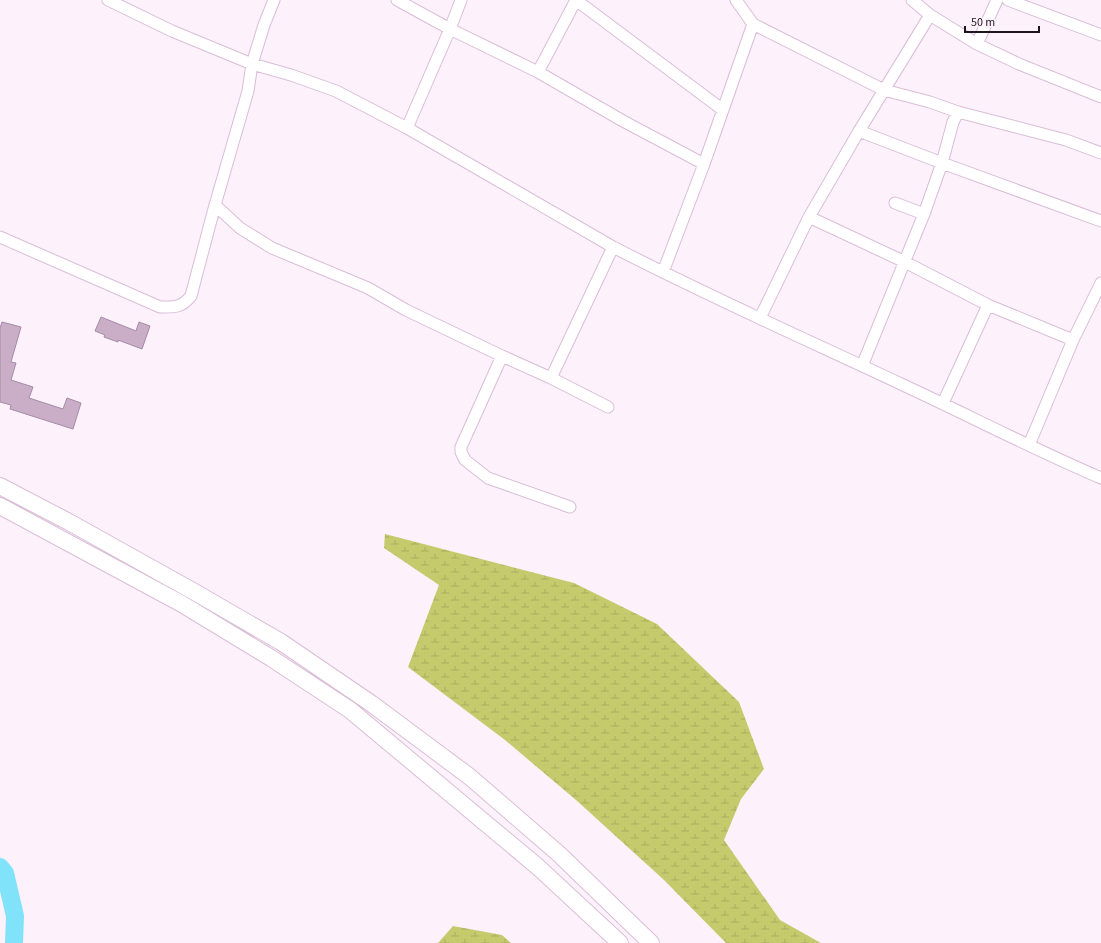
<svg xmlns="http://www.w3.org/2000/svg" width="1101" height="943" viewBox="0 0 1101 943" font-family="'Source Sans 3',sans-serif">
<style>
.wetland{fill:url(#wetland-marsh)}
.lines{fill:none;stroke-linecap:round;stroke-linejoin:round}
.river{stroke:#81e3f9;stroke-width:18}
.building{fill:#caaec8;stroke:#a58aa3}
.minor-casing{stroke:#dabdd7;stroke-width:13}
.highway-casing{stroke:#dabdd7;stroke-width:18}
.minor{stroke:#fff;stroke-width:11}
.highway{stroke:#fff;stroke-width:16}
</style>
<defs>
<pattern id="wetland-marsh" width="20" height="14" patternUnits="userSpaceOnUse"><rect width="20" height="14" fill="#c5cb6d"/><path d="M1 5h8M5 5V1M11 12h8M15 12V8" fill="none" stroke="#a9ad5e"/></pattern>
</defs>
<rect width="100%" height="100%" fill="#fdf1fc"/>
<path class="wetland" d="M385,534L574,583L657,624L739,702L764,769L741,799L724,840L780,920L821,943H726L664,880L576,800L505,740L408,667L439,585L384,548Z
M453,926L502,935L511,943H438Z"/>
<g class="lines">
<path class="river" d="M0,867L5,873L15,916L14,943"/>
</g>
<path class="building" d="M101,317L136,331L139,322L150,326L142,349L118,340V342L104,337L105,335L95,331Z
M2,322L21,327L11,362L16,363L11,380L33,387L29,398L63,409L67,398L81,403L73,429L10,409L11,405L0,402V328Z"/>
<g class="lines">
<defs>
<path id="minor" d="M108,0L172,31L252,64L291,75L336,91L407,128L613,247
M274,0L264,25L252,64L248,91L215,205L240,228L272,248L368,288L406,310L502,356L551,378L613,247C708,296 805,339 901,384C968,415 1033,449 1101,478
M397,0L450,29L538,72L623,121L704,164
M576,0L723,110
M736,0L753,24L884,90L930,102L958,112L1066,140L1101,153
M912,0L930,15L977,44
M997,0L977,44L1019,64L1101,97
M1008,0L1101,35
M538,72L576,0
M407,128L450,29L461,0
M859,131L942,163L1101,221
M895,203L924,214
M809,217L859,131L930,15
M0,237L160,307C175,307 181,308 191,296L215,205
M663,272L704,164L753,24
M760,318L809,217L905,262L988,305L1073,340
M502,356L461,447V452L465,460L488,478L570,507
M862,366L924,214L942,163L953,122L958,112
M551,378L608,407
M943,403L988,305
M1029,445L1073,340L1101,283"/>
<path id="highway" d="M0,486L69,522L191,590L281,642L372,704L470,777L559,854L651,943
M0,506L182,604L271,658L350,710L538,867L620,943"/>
</defs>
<use href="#minor" class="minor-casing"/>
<use href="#highway" class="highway-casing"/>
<use href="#minor" class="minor"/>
<use href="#highway" class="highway"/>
</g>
<path d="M965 26v6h74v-6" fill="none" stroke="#1f151e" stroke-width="2"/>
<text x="971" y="26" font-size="12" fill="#1f151e" stroke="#fdf1fc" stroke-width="3" paint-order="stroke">50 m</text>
</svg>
